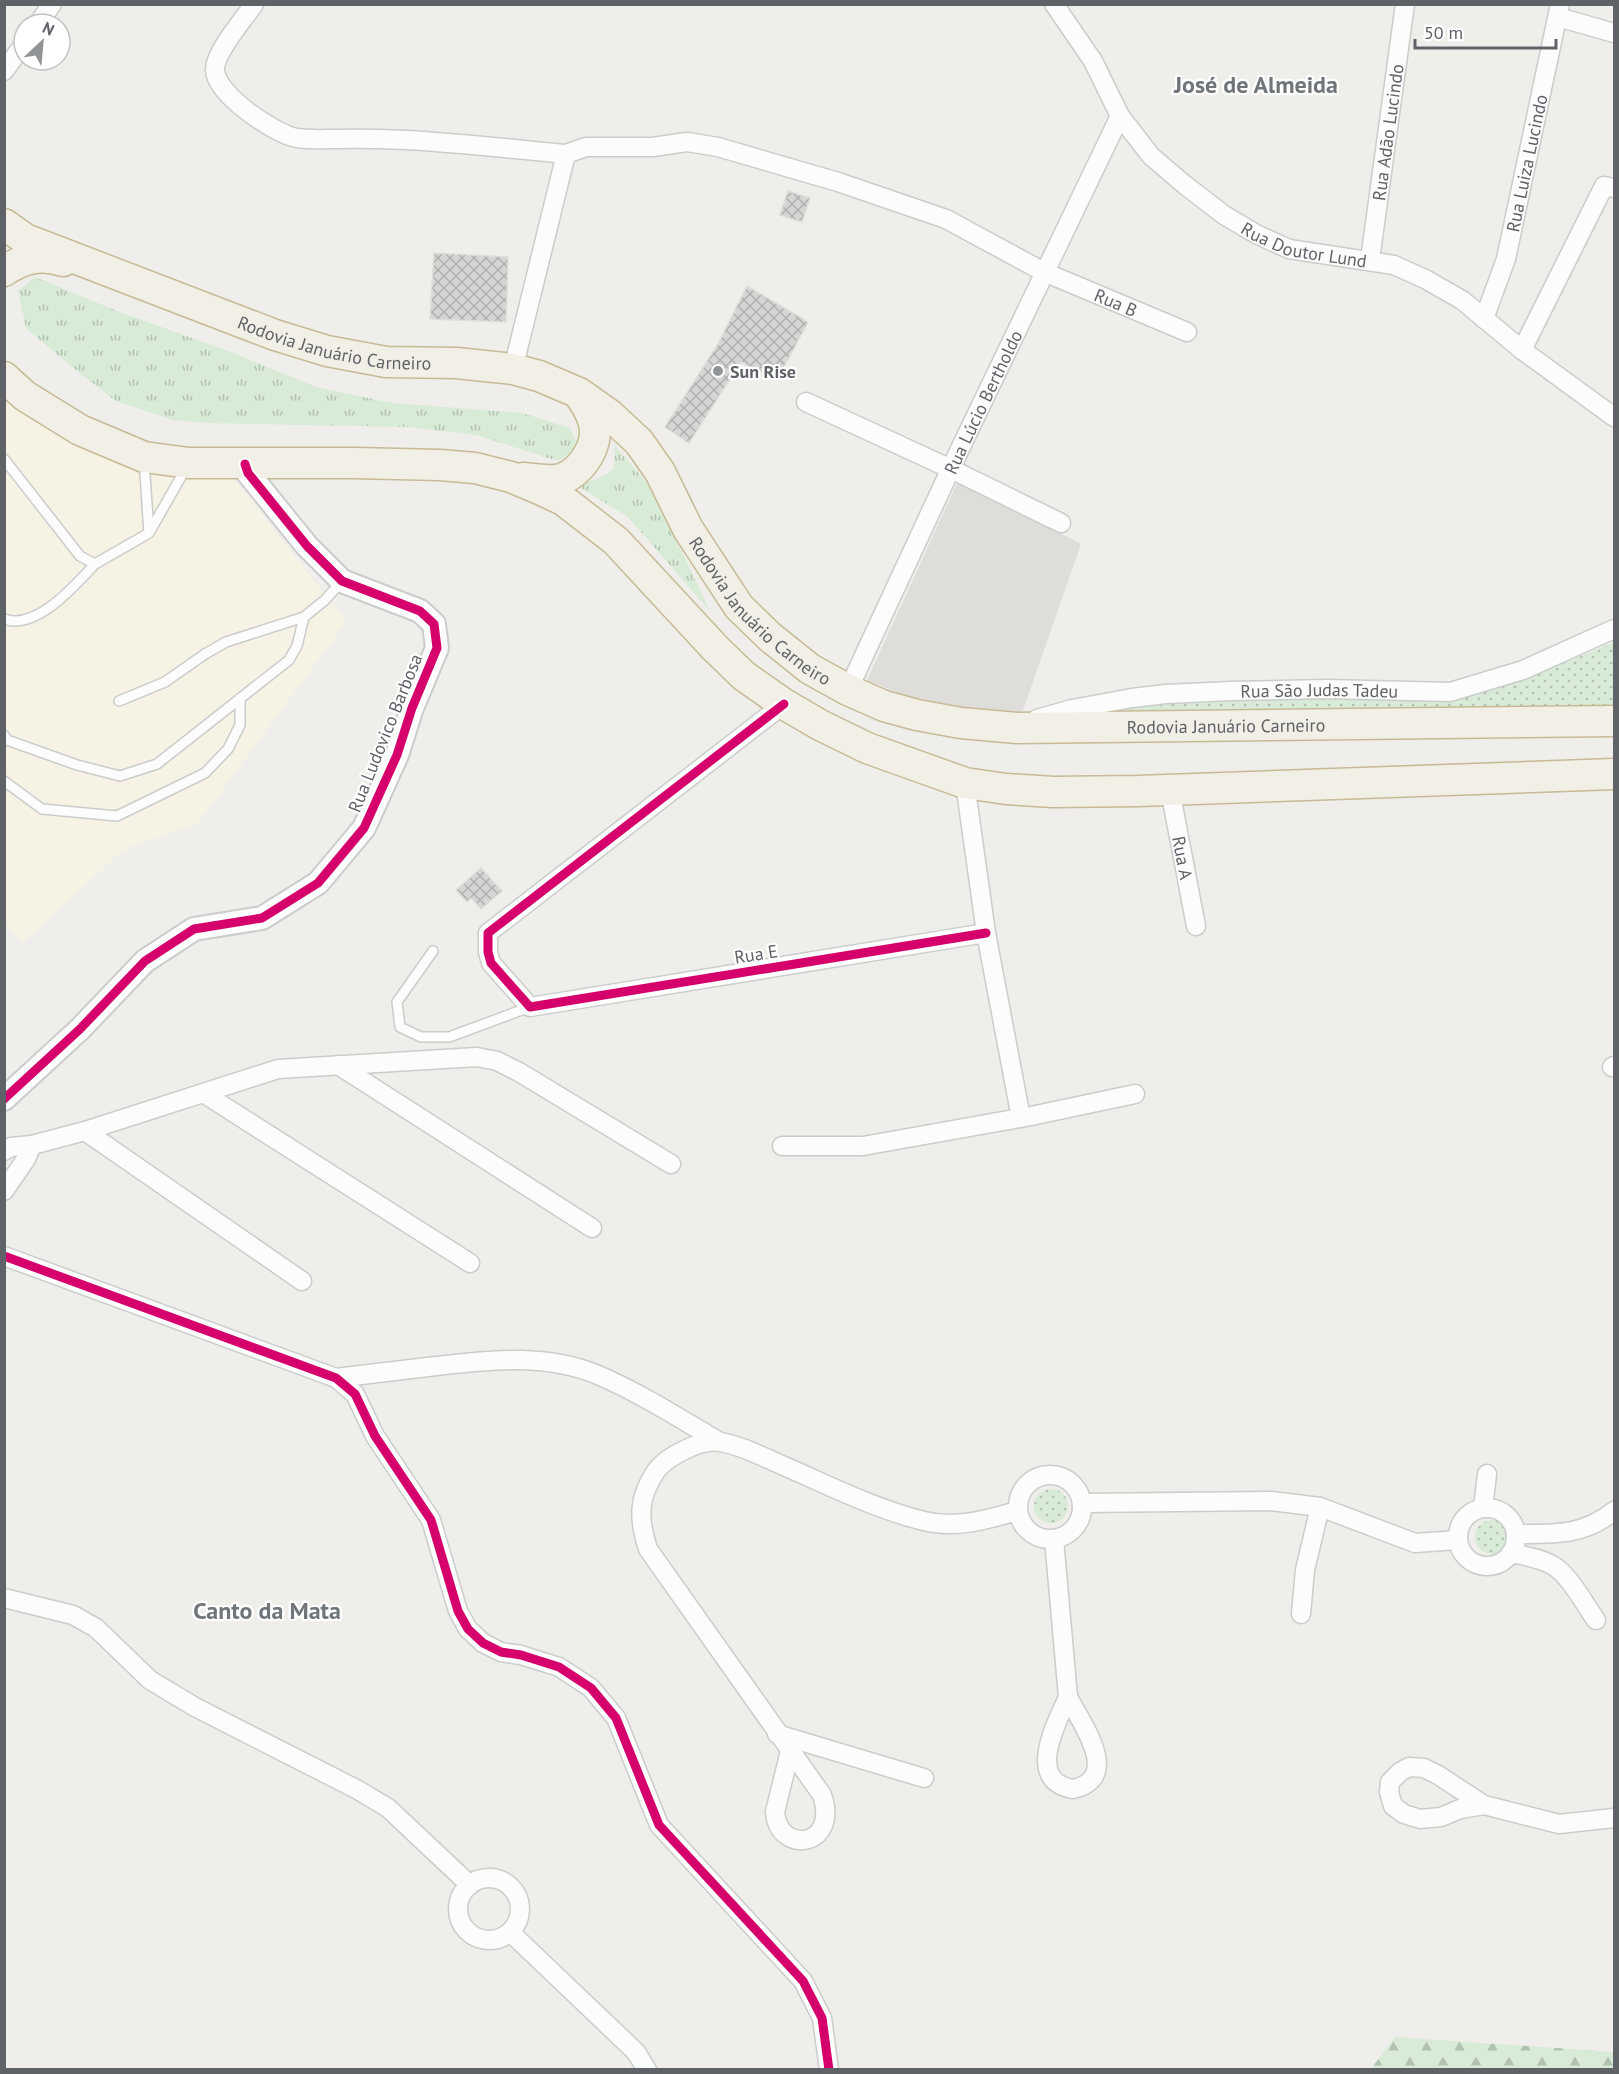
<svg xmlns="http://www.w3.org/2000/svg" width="1619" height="2074" viewBox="0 0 1619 2074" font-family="'PT Sans',sans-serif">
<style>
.commercial{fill:#f7f3e4}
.industrial{fill:#dfddda}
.grass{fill:url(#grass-dots)}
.forest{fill:url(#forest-firs)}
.park{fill:url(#park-tufts)}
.building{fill:url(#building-cross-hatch);stroke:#deddd9;stroke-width:1.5}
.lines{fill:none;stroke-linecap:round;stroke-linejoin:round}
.service-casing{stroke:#cbcccc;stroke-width:12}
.minor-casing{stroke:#cbcccc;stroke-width:21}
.tertiary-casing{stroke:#cbcccc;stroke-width:26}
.trunk-casing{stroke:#c8b996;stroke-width:33}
.service{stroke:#fdfcfc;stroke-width:9}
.minor{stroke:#fdfcfc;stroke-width:18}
.tertiary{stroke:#fdfcfc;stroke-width:22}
.trunk{stroke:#f2f0e6;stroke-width:30}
.cycleway-casing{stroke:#fff;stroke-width:13}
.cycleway{stroke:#d6006c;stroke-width:9}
.poi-dot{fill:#919496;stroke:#fff;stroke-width:2}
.labels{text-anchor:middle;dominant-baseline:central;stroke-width:4.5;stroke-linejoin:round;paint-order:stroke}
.street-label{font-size:18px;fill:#5f6368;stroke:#fff}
.poi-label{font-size:18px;font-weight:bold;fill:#5f6368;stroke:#fff;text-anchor:start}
.district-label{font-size:24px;font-weight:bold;fill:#70757a;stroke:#fff}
</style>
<defs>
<pattern id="grass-dots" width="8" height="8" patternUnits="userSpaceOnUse" patternTransform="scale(1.5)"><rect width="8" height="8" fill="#d8ebd6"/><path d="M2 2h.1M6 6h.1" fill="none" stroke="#b2c2b1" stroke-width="1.8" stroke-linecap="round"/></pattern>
<pattern id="forest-firs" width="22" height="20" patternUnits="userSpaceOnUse" patternTransform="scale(1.5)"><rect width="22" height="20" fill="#d8ebd6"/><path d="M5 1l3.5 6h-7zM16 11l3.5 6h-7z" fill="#b2c2b1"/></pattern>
<pattern id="park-tufts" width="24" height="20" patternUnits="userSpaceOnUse" patternTransform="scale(1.5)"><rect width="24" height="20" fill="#d8ebd6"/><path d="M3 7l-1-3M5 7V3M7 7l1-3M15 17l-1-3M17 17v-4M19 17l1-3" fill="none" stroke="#b2c2b1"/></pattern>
<pattern id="building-cross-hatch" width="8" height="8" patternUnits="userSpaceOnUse" patternTransform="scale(1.5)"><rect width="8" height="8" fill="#d6d5d3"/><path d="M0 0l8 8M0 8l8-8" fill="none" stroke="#b1b0af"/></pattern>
</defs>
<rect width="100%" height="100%" fill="#efeeea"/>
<path class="commercial" d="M4,395L233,477L346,622L198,823L123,850L22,943L4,921Z"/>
<path class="industrial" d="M958,481L1081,544L1020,719L928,706L867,680Z"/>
<path class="grass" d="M1614,642V716L1064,718L1139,706L1188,701L1343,698L1540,671L1567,662Z
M1034 1506a17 17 0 1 1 34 0a17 17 0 1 1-34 0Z
M1475 1537a17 17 0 1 1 34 0a17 17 0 1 1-34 0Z"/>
<path class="forest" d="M1395,2037L1614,2052V2069H1371Z"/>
<path class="park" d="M35,277L117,311L228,351L316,387L392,403L522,413L570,428L579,449L558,461L476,435L408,427L209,423L173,420L116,401L67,363L26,328L18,291Z
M615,446L646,482L664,514L710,611L628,517L573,483C590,482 601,479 614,469Z"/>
<path class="building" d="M788,191L810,198L802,222L780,215Z
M434,253L508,257L506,322L430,319Z
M747,286L808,322L777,380L741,362L689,443L665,427L718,344Z
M481,868L502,891L481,909L471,898L467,902L456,890Z"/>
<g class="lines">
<defs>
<path id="service" d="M4,459L80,556L95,564L149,533L186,468
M144,460L149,533
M4,619C37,631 76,584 95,564
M119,701L165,682L205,654L226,642L304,617L325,600L342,581
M4,735L7,740L77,765L120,776L157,764L289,660L297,646L304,617
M4,781L42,809L117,816L205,773L228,749L240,725V698
M433,951L397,1002L400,1027L421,1037H449L530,1007"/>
<g id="minor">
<path d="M254,4C244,19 214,53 215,70C216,95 275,134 297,138C310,140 325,139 338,139C361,138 384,139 407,140C460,143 513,149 566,154"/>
<path id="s1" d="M1054,4L1093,61L1120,116L1151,156L1185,185L1224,215L1256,234L1289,249L1394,265L1425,279L1462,300L1522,350L1614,417"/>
<path d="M1558,17L1614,33"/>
<path d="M38,24L52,4"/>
<path d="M4,71L24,44"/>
<path id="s2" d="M1370,260L1405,4"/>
<path id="s3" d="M1484,319L1506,259L1560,4"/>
<path d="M1522,350L1604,186L1614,188"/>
<path id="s4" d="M513,369L566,154L586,147H653L687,142L718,147L838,182L946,219L1044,272L1187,332"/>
<path d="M806,402L951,469L1061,523"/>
<path id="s5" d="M848,690L959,451L1120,116"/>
<path d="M784,704L488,933V952L491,963L530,1007L986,933"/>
<path id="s6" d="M1037,719L1072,709L1132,698L1166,694L1231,691L1327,689L1450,692L1523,670L1614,629"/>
<path d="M965,783L986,933L1021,1118"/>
<path id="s7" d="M1170,790L1196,926"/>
<path d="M338,1065L592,1228"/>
<path d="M1612,1067L1614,1066"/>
<path d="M203,1093L470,1263"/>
<path d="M85,1131L302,1281"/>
<path d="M782,1146H863L1031,1116L1135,1094"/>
<path d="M4,1151L11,1147L32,1145L85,1131L278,1069L477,1057L497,1061L519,1072L671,1164"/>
<path d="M4,1191L26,1159L32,1145"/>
<path d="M4,1256L336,1378L355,1394L375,1436L431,1520L458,1611L468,1629L483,1643L501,1652L521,1655L559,1667L591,1688L616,1718L659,1825L803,1981L822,2018L829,2070"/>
<path d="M336,1378C370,1374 403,1370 436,1366C491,1360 545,1353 598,1375C640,1393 679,1418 718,1441"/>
<circle cx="1050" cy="1507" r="32"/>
<path d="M1082,1503L1271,1501L1320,1507L1415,1543L1458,1540"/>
<circle cx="1487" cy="1537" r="29"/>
<path d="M1483,1508L1487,1474"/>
<path d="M1516,1534C1554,1534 1583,1536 1614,1511"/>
<path d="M1054,1539L1068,1697"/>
<path d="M1511,1553C1525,1556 1540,1558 1552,1565C1569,1574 1585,1605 1596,1620"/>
<path d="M4,1598L73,1615L96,1628L150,1680L195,1707L358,1790L388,1808L470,1885"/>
<path d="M1301,1614L1305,1570L1320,1507"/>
<path d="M1068,1697C1081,1723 1123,1778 1073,1789C1025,1781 1056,1724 1068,1697Z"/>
<path d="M777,1734L924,1778"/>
<path d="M790,1751L775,1812C778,1855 840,1848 822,1795L648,1549C638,1518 638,1498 656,1471C667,1456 701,1439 720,1442C743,1446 763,1457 784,1466C830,1486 875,1509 924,1521C956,1529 986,1520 1017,1511"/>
<path d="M1484,1805L1460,1809L1441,1817L1420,1819L1404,1814L1393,1806L1389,1792L1390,1782L1400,1772L1409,1767L1424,1768L1438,1775L1484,1805L1559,1824L1614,1818"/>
<circle cx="489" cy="1909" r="31"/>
<path d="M510,1932L636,2052L647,2070"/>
</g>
<path id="tertiary" d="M4,1099L80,1029L145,961L194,929L262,918L318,883L364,828L397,755L412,708L437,648L434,624L420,611L342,581L307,546L248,473L245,464"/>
<g id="trunk">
<path id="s8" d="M4,224L25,239L275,335L327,351L386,362L456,363L513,369L539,376L579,393L610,415L639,442L660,472L688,529L739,607L770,637L810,669L848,690L884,706L917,715L961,723L1017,728L1614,721"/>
<path d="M4,271C23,258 41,254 63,261"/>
<path d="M4,377L25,396L80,430L144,457L189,463H355L440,465L475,468L511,477L537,488L563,500L616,541L715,648L744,676L784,704L820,725L867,748L965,783L1006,789L1053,792L1138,791L1614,774"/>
<path d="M523,478C533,479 545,481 556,480C577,477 594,453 595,433C595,418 587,406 579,394"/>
</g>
</defs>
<use href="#service" class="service-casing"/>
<use href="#minor" class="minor-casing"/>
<use href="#tertiary" class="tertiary-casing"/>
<use href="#trunk" class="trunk-casing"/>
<use href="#service" class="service"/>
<use href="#minor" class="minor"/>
<use href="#tertiary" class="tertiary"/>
<use href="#trunk" class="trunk"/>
<defs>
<path id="cycleway" d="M784,704L488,933V952L491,963L530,1007L986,933
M4,1099L80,1029L145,961L194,929L262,918L318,883L364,828L397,755L412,708L437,648L434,624L420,611L342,581L307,546L248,473L245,464
M4,1256L336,1378L355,1394L375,1436L431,1520L458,1611L468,1629L483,1643L501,1652L521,1655L559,1667L591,1688L616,1718L659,1825L803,1981L822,2018L829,2070"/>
</defs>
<use href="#cycleway" class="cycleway-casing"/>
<use href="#cycleway" class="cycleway"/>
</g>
<circle class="poi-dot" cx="718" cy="371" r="6"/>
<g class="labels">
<g class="street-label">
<text stroke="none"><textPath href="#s2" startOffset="129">Rua Adão Lucindo</textPath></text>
<text stroke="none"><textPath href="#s3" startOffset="162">Rua Luiza Lucindo</textPath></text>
<text stroke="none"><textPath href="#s1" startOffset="362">Rua Doutor Lund</textPath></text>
<text stroke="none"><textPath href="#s4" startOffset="804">Rua B</textPath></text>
<text stroke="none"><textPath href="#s8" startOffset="354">Rodovia Januário Carneiro</textPath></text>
<text stroke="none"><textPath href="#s5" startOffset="318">Rua Lúcio Bertholdo</textPath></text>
<text stroke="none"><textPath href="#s8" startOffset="894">Rodovia Januário Carneiro</textPath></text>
<text stroke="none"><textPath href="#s6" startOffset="285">Rua São Judas Tadeu</textPath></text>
<text stroke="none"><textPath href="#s8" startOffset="1398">Rodovia Januário Carneiro</textPath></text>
<text transform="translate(385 733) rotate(-68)">Rua Ludovico Barbosa</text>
<text stroke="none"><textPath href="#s7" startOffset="69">Rua A</textPath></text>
<text transform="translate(756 954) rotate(-9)">Rua E</text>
</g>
<g class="poi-label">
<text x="730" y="371">Sun Rise</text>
</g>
<g class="district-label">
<text x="1256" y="84">José de Almeida</text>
<text x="267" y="1610">Canto da Mata</text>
</g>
</g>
<rect width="1619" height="2074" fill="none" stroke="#5f6368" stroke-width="12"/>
<g transform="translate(42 42) rotate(26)"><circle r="28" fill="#ffffff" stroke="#bfc1c3" stroke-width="1.5"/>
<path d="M0-4.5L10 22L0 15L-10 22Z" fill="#919496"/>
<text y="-9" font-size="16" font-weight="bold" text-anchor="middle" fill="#5f6368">N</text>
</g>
<path d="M1415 39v9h141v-9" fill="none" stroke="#5f6368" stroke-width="3"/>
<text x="1424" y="39" font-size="18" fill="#5f6368" stroke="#ffffff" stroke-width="4.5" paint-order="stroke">50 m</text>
</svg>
